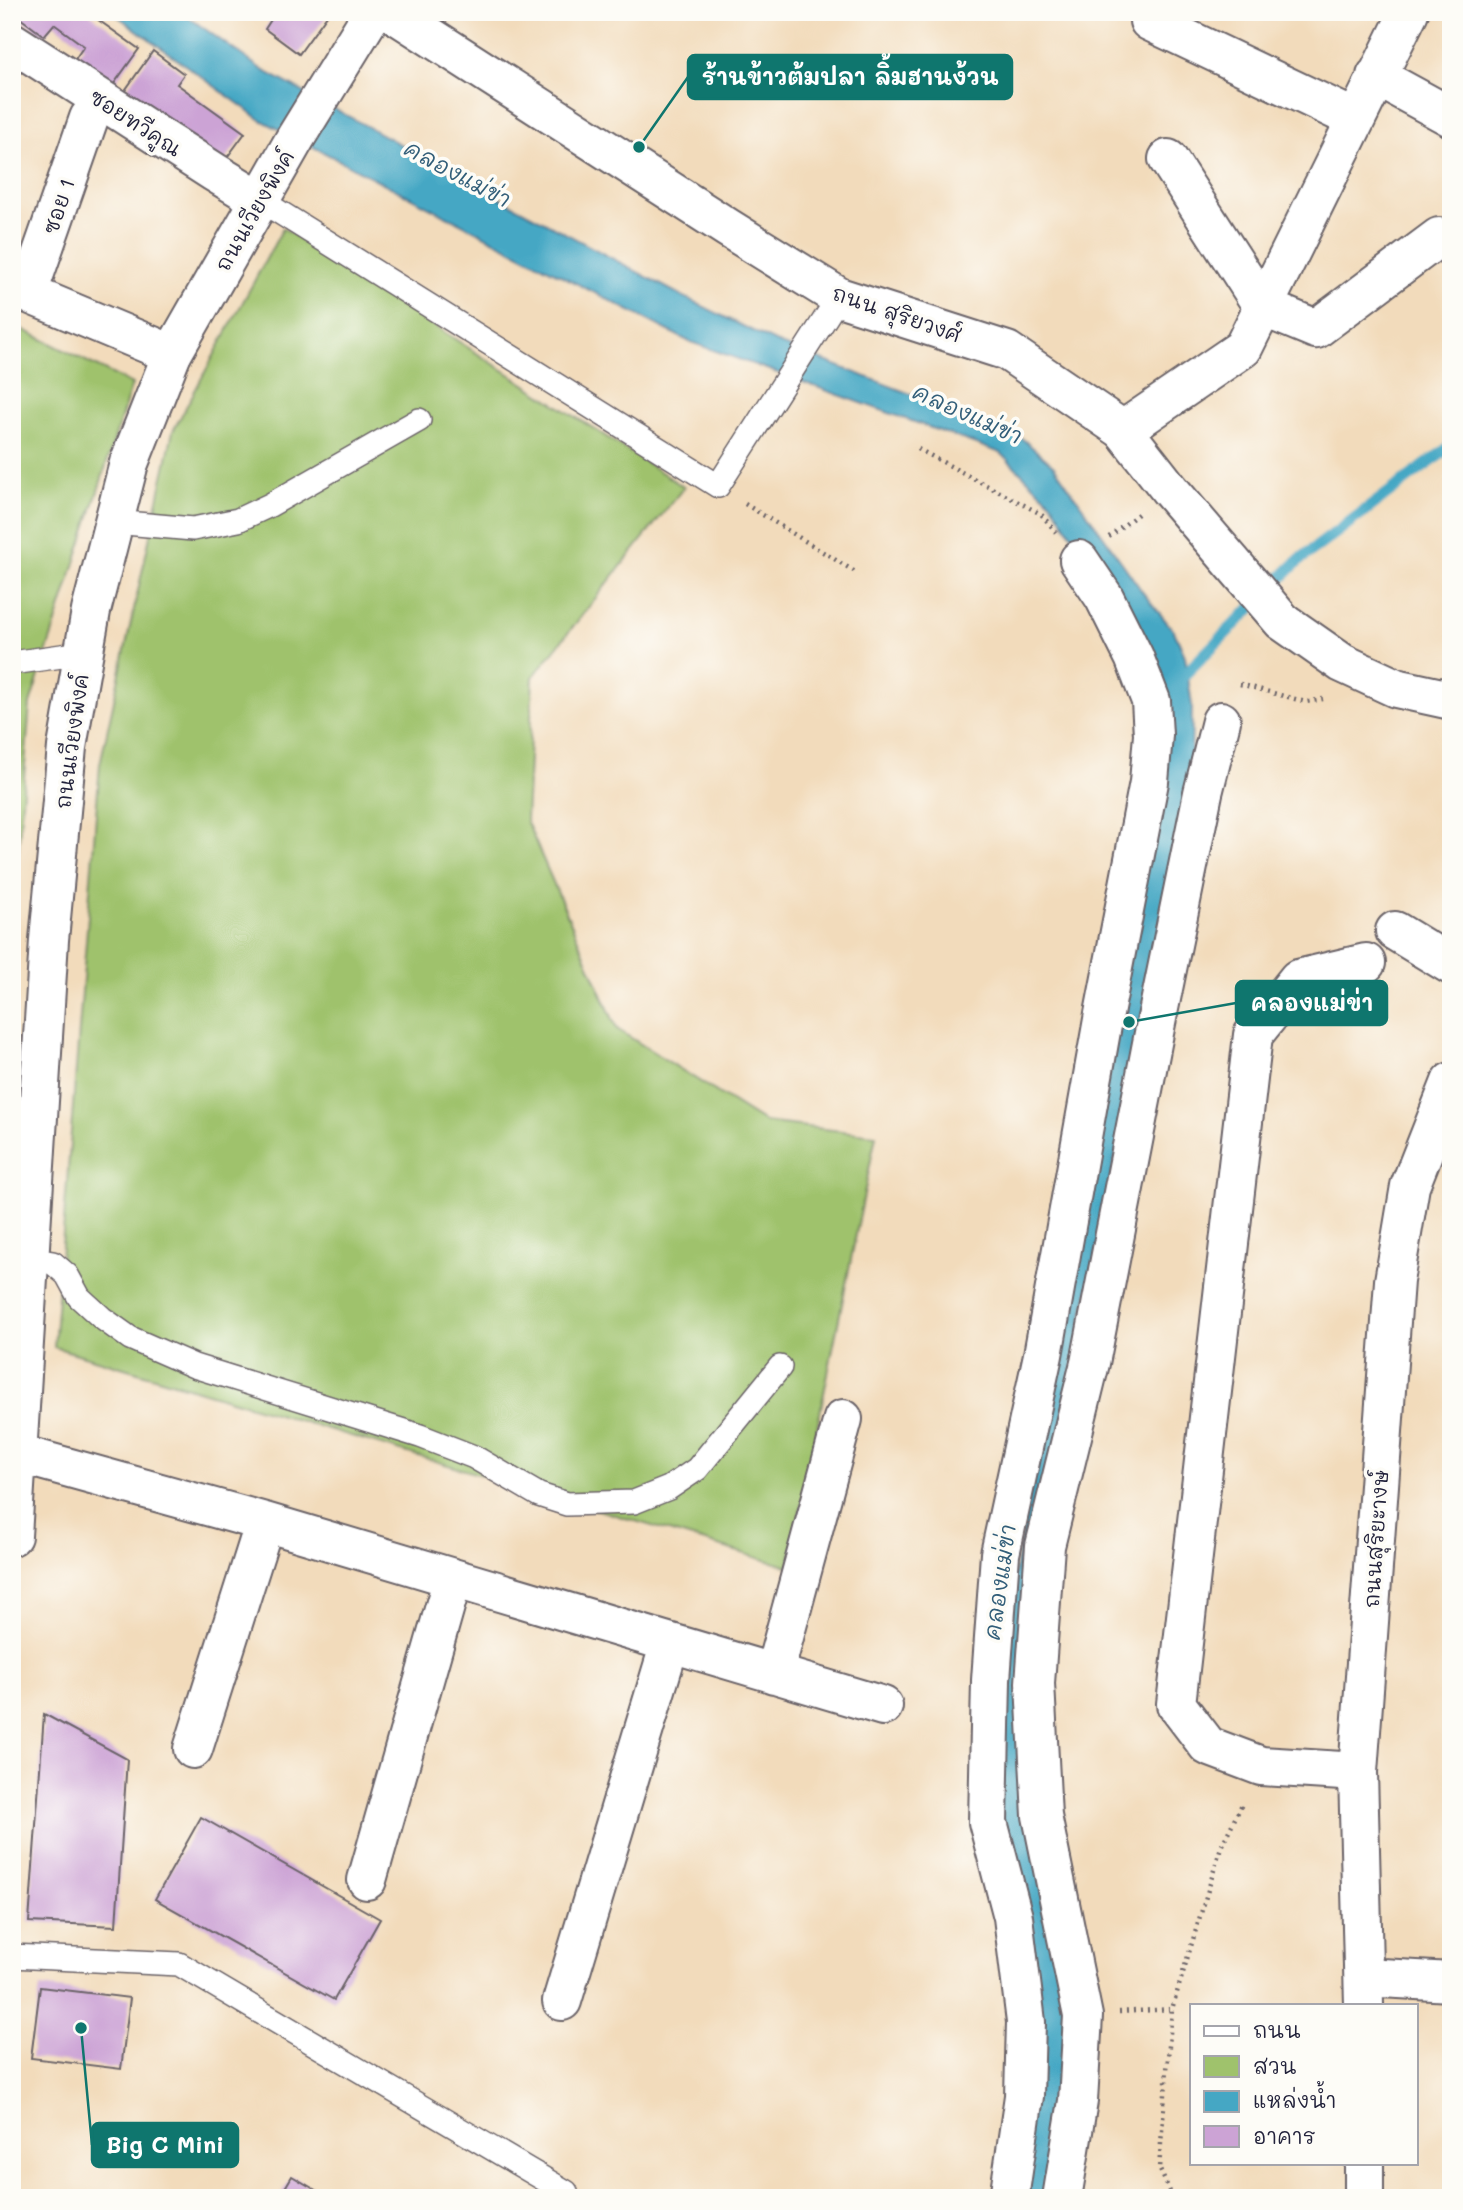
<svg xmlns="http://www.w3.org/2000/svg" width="1463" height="2210" viewBox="0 0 1463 2210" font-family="Mali,'Playpen Sans Thai',sans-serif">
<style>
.green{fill:#9fc26c;stroke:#607254;stroke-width:2}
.water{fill:#45a7c4;stroke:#346480;stroke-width:2}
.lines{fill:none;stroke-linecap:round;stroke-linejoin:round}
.stream{stroke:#45a7c4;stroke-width:12}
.building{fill:#cca3d5}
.lane-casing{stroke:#6b6368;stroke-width:26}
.street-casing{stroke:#6b6368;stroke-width:42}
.secondary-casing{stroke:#6b6368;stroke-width:42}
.path{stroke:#6b6368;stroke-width:4.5;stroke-dasharray:2 5;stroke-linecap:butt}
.lane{stroke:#fff;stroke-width:23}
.street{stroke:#fff;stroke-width:38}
.secondary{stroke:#fff;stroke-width:38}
.labels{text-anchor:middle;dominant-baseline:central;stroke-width:7;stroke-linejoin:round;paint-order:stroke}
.street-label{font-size:21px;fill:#22223b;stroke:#fdfcf7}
.water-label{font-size:23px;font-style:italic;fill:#325e79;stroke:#fdfcf7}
.leader{fill:none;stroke:#0f766e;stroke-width:2.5}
.callout-dot{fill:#0f766e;stroke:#fdfcf7;stroke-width:2.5}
.callout{fill:#0f766e;stroke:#0f766e;stroke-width:2.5}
.callout-label{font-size:23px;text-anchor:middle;font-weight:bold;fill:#fff}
</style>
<rect width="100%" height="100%" fill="#fdfcf7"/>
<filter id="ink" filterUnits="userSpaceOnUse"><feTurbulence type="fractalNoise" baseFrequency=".0143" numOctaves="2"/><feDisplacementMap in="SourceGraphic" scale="14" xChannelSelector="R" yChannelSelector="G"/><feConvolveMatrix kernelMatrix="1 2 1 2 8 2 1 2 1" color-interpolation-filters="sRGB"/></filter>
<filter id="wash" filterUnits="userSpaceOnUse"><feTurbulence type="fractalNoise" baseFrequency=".00686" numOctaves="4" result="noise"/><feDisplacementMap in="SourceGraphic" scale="28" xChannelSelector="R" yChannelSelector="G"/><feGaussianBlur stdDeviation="1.57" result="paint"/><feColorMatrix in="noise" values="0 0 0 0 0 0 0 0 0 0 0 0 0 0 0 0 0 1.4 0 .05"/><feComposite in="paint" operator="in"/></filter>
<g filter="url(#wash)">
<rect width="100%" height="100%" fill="#f2dbbb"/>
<path class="green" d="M283,228L684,487L533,677L526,820L617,1029L764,1122L876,1135L789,1567L54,1347L100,764L173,431Z
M12,324L132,384L30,704L12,927Z"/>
<path class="water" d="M112,12H181L264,71L682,296L775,342L1018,435L1054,466L1144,594L1174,631L1185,656L1192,705L1191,783L1040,1529L1065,2016L1056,2198H1022L999,1819L995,1680L1163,770L1109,594L1051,502L1001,453L688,341L261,120Z"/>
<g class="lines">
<path class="stream" d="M1176,683L1298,561L1451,446"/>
</g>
<g id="blocks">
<path class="building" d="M12,12H87L139,49L108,92L71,65L84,46L54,24L44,36Z
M276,12H322L327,15L299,54L265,29Z
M153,51L184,74L177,84L245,133L223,163L119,99Z
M44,1714L127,1759L116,1926L29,1922Z
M201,1817L380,1919L334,2000L155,1899Z
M40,1987L130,1998L121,2069L31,2058Z
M292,2176L329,2198H279Z"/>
</g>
</g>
<g filter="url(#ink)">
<use href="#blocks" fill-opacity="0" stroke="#6b6368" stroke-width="2"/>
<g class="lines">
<defs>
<path id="lane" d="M260,200L718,486L839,297
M114,522L193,529L238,520L270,505L419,420
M12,663L83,653
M29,1259L53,1263L67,1275L79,1297L102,1318L130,1338L194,1366L420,1436L474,1457L539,1495L567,1504L634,1502L669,1488L697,1469L780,1367
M12,1956L179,1964L566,2192"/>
<path id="street" d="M1149,21L1355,119
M12,42L214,172L260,200
M1376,76L1451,117
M1168,159L1263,307L1316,329L1439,237
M12,287L172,354
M28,293L89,118
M1123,430L1243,348L1409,12
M1395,931L1451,965
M12,1452L265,1522L883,1706
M774,1674L843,1419
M193,1749L265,1522
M1358,1772L1261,1766L1208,1746L1176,1704L1253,1035L1298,979L1366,963
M367,1880L453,1578
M1364,1977L1451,1982
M562,2001L670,1643
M1364,2005L1358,1772L1394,1281L1410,1186L1451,1082
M1364,2163V2198
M1009,2198L1024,2096L1026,2022L1013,1917L988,1822L991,1680L1000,1554L1043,1355L1104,1014L1149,782L1153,735L1151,701L1134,657L1104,597L1079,560
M1062,2198L1078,2101L1083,2016L1042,1816L1035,1683L1045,1546L1090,1363L1155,1028L1203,793L1221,721"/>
<path id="secondary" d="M392,12L728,228L839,297L1007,351L1123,430L1170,490L1282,621L1342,663L1396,688L1451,700
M12,1536L49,940L67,747L91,611L129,463L172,354L296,137L373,12"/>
</defs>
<use href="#lane" class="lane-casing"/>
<use href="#street" class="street-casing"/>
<use href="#secondary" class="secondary-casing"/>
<path class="path" d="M918,449L1041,514L1056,532
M745,504L857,573
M1109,537L1138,514
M1240,684L1306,702L1323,699
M1119,2012L1172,2009
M1173,2198L1159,2168L1172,2009L1221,1847L1243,1802"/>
<use href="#lane" class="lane"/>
<use href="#street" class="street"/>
<use href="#secondary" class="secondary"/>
</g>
</g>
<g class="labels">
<g class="street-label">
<text transform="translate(136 122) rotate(33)">ซอยทวีคูณ</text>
<text transform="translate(58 206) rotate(-71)">ซอย 1</text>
<text transform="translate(254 210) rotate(-60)">ถนนเวียงพิงค์</text>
<text transform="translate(897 313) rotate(19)">ถนน สุริยวงศ์</text>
<text transform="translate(71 741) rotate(-82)">ถนนเวียงพิงค์</text>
<text transform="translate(1375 1539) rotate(-86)">ถนนสุริยะางษ์</text>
</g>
<g class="water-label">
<text transform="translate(458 173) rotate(28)">คลองแม่ข่า</text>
<text transform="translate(968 413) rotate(24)">คลองแม่ข่า</text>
<text transform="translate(999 1582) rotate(-82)">คลองแม่ข่า</text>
</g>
</g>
<path class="leader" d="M639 147L688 77M1129 1022L1236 1003M81 2028L92 2145"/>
<g class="callout-dot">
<circle cx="639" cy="147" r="7"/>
<circle cx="1129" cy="1022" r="7"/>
<circle cx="81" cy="2028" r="7"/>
</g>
<g class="callout">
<rect x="688" y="55" width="324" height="44" rx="7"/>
<rect x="1236" y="981" width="151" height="44" rx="7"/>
<rect x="92" y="2123" width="146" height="44" rx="7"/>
</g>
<g class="callout-label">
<text x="850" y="85">ร้านข้าวต้มปลา ลิ้มฮานง้วน</text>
<text x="1312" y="1011">คลองแม่ข่า</text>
<text x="165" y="2153">Big C Mini</text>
</g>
<rect width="1463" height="2210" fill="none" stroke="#fdfcf7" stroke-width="42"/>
<rect x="1190" y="2004" width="228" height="161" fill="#fdfcf7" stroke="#a5a5ac" stroke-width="2"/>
<rect x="1204" y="2026" width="35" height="10" fill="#ffffff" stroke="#a5a5ac" stroke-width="2"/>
<text x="1253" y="2038" font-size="21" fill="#22223b">ถนน</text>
<rect x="1204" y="2056" width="35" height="21" fill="#9fc26c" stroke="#a5a5ac" stroke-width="2"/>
<text x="1253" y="2074" font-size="21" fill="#22223b">สวน</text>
<rect x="1204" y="2091" width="35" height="21" fill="#45a7c4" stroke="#a5a5ac" stroke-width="2"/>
<text x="1253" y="2108" font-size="21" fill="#22223b">แหล่งน้ำ</text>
<rect x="1204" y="2126" width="35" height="21" fill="#cca3d5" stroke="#a5a5ac" stroke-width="2"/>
<text x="1253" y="2144" font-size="21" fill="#22223b">อาคาร</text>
</svg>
